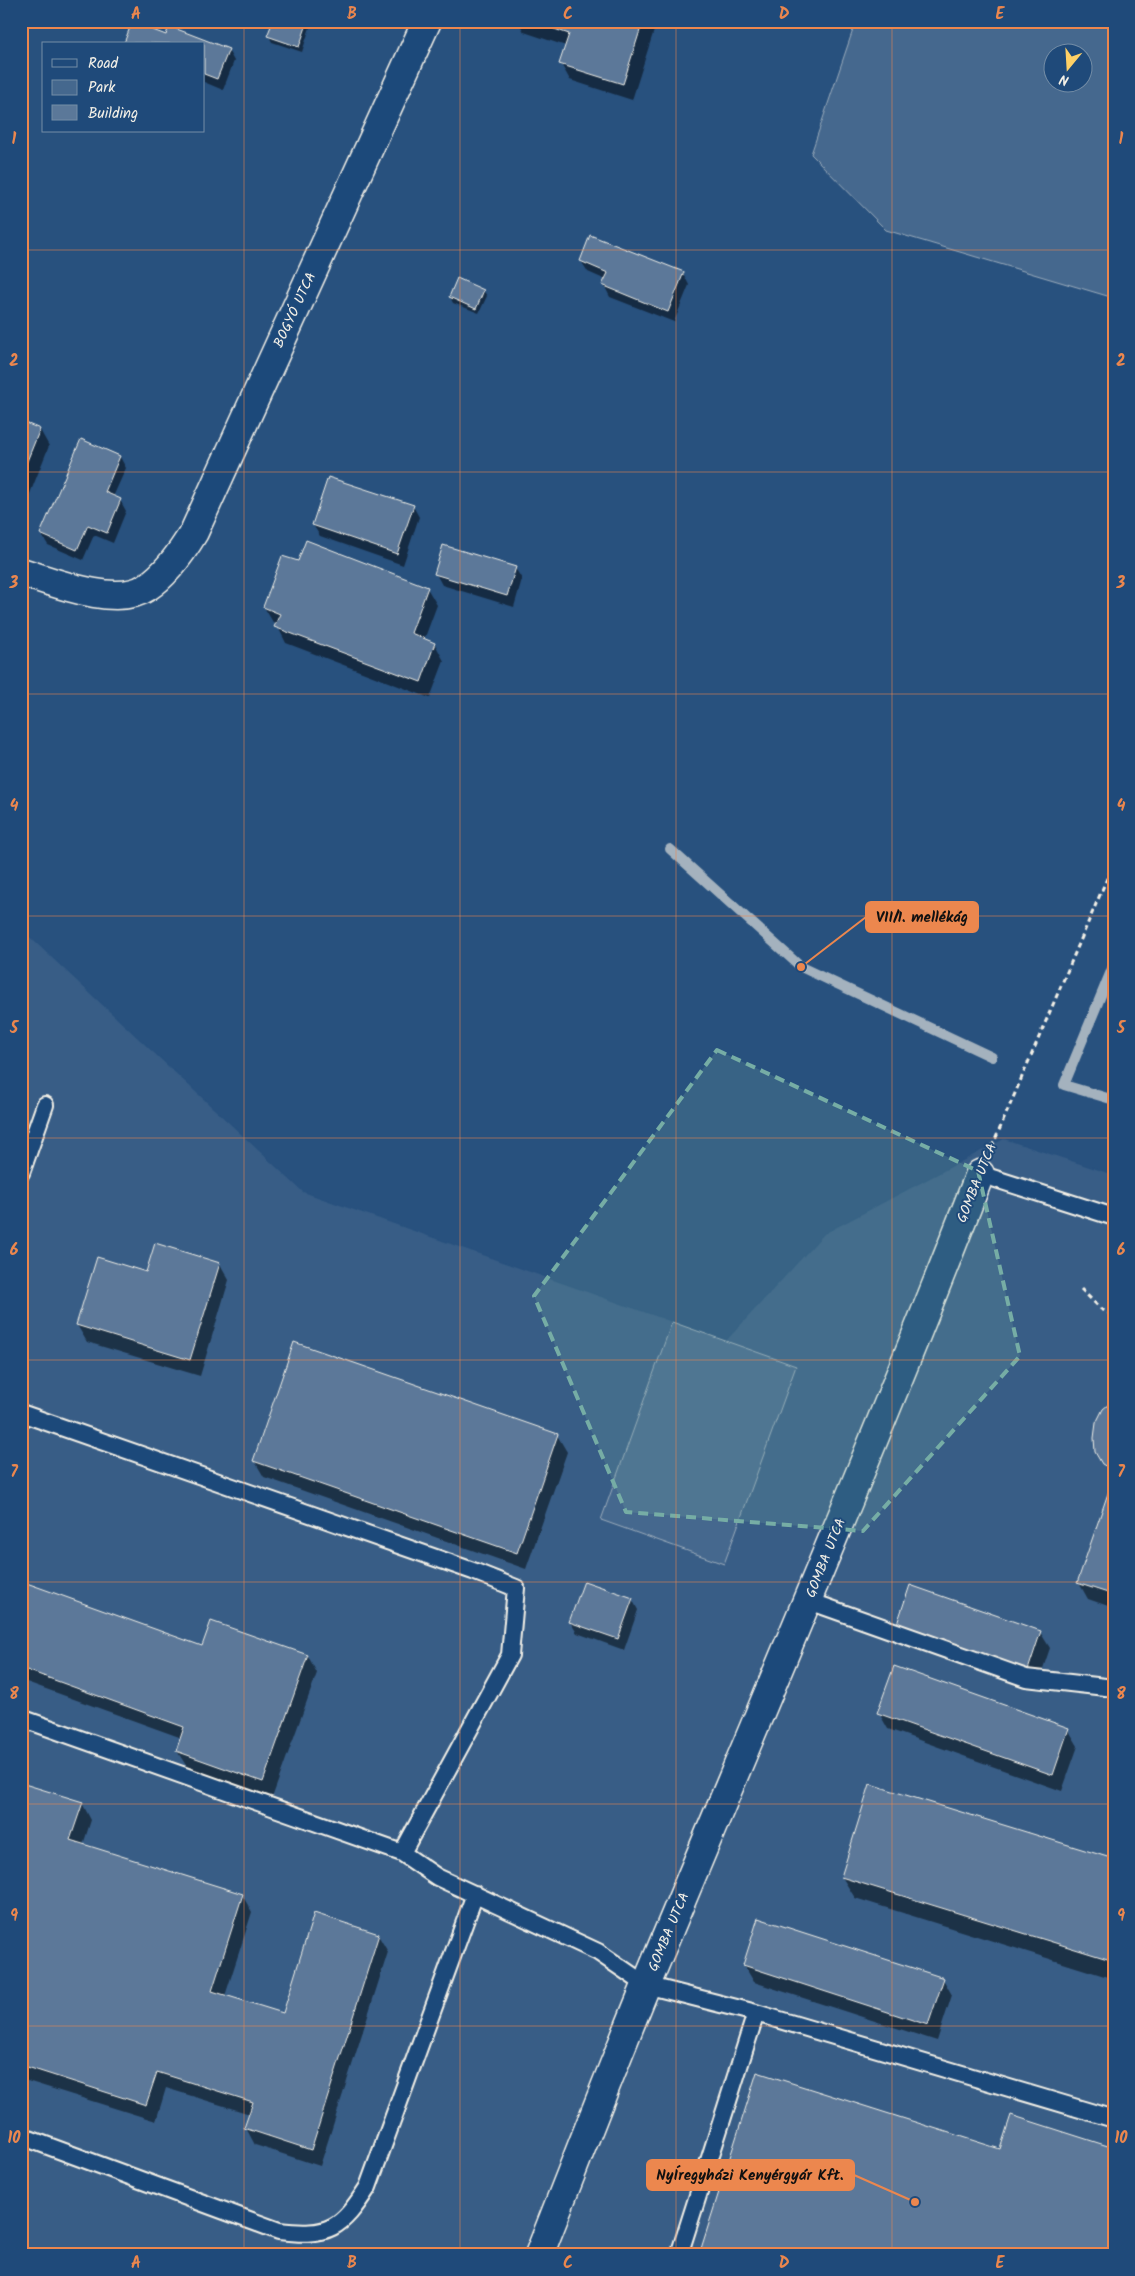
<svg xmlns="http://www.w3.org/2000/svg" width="1135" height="2276" viewBox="0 0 1135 2276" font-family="Kalam,sans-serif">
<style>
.built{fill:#375d86}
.green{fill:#45688e;stroke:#9cacbb;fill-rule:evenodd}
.shadow{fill:#0007}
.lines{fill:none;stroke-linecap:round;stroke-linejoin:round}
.stream{stroke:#a4b2be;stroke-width:10}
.building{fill:#5b7899;stroke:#f4f1e8}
.lane-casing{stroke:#f4f1e8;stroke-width:20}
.street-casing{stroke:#f4f1e8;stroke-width:31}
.path{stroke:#f4f1e8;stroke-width:3;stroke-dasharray:5 4;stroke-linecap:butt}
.lane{stroke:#1f4a7a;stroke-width:16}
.street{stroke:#1f4a7a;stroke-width:28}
.marked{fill:#76ada5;fill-opacity:0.2;stroke:#76ada5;stroke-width:4;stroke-dasharray:10 6;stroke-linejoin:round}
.grid{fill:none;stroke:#ec874e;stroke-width:1;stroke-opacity:0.55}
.labels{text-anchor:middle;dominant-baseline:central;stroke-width:4;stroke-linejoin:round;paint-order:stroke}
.street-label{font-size:14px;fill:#f4f1e8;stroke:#1f4a7a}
.leader{fill:none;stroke:#ec874e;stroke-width:2}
.callout-dot{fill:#ec874e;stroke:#1f4a7a;stroke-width:2}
.callout{fill:#ec874e;stroke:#ec874e;stroke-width:2}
.callout-label{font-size:15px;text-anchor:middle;font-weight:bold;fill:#111}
.neatline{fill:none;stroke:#ec874e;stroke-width:2}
.grid-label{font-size:16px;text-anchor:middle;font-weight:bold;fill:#ec874e}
</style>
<rect width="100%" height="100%" fill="#28517e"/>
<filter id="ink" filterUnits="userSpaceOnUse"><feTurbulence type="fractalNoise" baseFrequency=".02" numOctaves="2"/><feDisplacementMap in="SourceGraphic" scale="10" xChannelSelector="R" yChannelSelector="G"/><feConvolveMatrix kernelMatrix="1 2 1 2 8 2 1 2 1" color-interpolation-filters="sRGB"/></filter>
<g filter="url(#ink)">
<path class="built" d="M21,929L303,1192L726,1341L824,1234L1004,1139L1114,1175V2255H21Z"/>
<path class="green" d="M856,21H1114V298L886,230L811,154ZM1052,52H1082V82H1052Z
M672,1322L796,1366L724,1564L601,1520Z"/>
<path class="shadow" d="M274,21H312L302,52L272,42L269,36Z
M518,21H657L632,100L570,80L561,64L566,46L524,32Z
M133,23L167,37L170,28L228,50L234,61L223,90L204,82V44H126Z
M581,261L683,273L689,285L674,322L610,297L604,285L606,280L588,272Z
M483,290L487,296L479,313L453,303L450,297Z
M21,422L40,430L49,446L21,516Z
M120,457L126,468L113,497L120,500L126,511L113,543L94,535L83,560L48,545L41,534Z
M413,506L419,517L403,565L320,536L313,525Z
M298,563L427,588L437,605L424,640L435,644L444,661L430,698L286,643L277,625L274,624L264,607Z
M515,568L522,579L514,607L442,585L436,574Z
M220,1264L229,1280L200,1376L87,1342L77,1325L146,1273Z
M1114,1401V1608L1088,1599L1079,1583L1114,1481L1096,1452Z
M557,1435L567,1452L526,1569L264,1477L254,1460Z
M21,1582L203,1648L212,1622L308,1656L317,1673L272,1798L187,1767L177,1751L182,1738L21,1680Z
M632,1599L638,1610L624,1650L577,1633L570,1622Z
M1040,1632L1050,1648L1037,1686L908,1641Z
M879,1713L1068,1729L1078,1746L1062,1791L888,1729Z
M21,1784L82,1803L91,1820L83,1845L242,1895L252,1912L225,1996L283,2015L378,1935L388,1952L320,2166L255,2145L246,2128L250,2114L166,2088L156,2121L21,2079Z
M1114,1861V1979L855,1898L842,1877Z
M744,1965L943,1979L952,1995L937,2041L754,1982Z"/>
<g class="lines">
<path class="stream" d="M670,849L801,967L992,1057
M1114,964L1064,1085L1114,1100"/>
</g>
<path class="building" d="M273,21H308L299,47L267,36Z
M531,21H643L623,84L559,64L569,34Z
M132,22L166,35L169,26L229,49L217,79L204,74V44L124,43Z
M590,235L684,272L668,312L602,285L608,273L580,261Z
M457,278L484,290L476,309L449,297Z
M21,421L40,429L21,476Z
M81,439L120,456L105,492L121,499L107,533L88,525L77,550L40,534Z
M328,477L414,505L397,554L312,525Z
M306,540L428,587L411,633L435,643L421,682L274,627L280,614L263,607L282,556L298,561Z
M443,545L516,567L507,596L434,574Z
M155,1243L220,1263L190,1360L76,1325L97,1257L146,1272Z
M294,1342L558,1434L517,1553L253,1461Z
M1114,1400V1471L1102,1464L1095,1452L1094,1438L1096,1423L1103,1409Z
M1114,1476V1595L1077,1583Z
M21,1581L202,1646L211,1621L308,1655L263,1782L176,1751L184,1727L21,1668Z
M584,1581L633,1598L618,1639L569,1622Z
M910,1585L1041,1631L1028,1670L897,1624Z
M894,1666L1069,1728L1053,1775L877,1713Z
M21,1783L83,1802L70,1840L243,1894L212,1991L283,2013L314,1913L379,1934L311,2150L244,2128L253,2102L157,2072L146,2105L21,2065Z
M870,1784L1114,1859V1961L841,1877Z
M758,1918L944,1978L928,2025L743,1965Z
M757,2072L1000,2149L1011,2115L1114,2148V2255H699Z"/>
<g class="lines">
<defs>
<path id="lane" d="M21,1173L45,1105
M980,1174L1114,1217
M21,1413L473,1571L516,1588L510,1655L402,1853
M809,1601L1026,1678L1114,1688
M21,1718L402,1853L437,1877L598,1952L646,1985L756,2013L1114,2119
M21,2136L279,2231C329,2237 341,2229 368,2187L475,1894
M679,2255L756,2013"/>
<path id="street" d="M21,572C53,582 117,608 147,587C167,574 182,552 194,532L427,21
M539,2255C575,2164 610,2073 647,1983C759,1714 874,1446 980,1174"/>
</defs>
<use href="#lane" class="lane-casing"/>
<use href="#street" class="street-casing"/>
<path class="path" d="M992,1147L1114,862
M1081,1289L1101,1309L1114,1316"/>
<use href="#lane" class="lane"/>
<use href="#street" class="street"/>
</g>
</g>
<path class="marked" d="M717,1050L978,1171L1020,1356L863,1531L626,1512L534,1296Z"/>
<path class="grid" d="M244,21V2255M460,21V2255M676,21V2255M892,21V2255M21,250H1114M21,472H1114M21,694H1114M21,916H1114M21,1138H1114M21,1360H1114M21,1582H1114M21,1804H1114M21,2026H1114"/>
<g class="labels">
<g class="street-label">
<text transform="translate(295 310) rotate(-65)">BOGYÓ UTCA</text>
<text transform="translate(977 1183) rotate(-68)">GOMBA UTCA</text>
<text transform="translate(826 1558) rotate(-68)">GOMBA UTCA</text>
<text transform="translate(669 1932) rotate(-67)">GOMBA UTCA</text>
</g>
</g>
<path class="leader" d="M801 967L866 917M915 2202L854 2175"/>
<g class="callout-dot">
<circle cx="801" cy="967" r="5"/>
<circle cx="915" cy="2202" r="5"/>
</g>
<g class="callout">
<rect x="866" y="902" width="112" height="30" rx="5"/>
<rect x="647" y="2160" width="207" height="30" rx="5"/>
</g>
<g class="callout-label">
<text x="922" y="922">VII/1. mellékág</text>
<text x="750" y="2180">NyÍregyházi Kenyérgyár Kft.</text>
</g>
<rect width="1135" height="2276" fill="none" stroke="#1f4a7a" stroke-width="55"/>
<rect x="42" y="42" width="162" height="90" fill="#1f4a7a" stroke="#748da6"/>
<rect x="52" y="59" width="25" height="8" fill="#1f4a7a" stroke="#748da6"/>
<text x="88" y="68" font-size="15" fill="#f4f1e8">Road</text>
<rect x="52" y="80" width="25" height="15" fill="#45688e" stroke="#748da6"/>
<text x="88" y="92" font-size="15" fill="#f4f1e8">Park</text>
<rect x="52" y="105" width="25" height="15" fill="#5b7899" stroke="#748da6"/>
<text x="88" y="118" font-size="15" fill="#f4f1e8">Building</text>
<g transform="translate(1068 68) rotate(198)"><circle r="24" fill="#1f4a7a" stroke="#748da6"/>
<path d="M0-4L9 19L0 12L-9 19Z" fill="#ffd166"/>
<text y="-8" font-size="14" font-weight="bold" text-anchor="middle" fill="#f4f1e8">N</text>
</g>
<rect x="28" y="28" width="1080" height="2220" class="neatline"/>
<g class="grid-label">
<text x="136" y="19">A</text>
<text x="352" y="19">B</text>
<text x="568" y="19">C</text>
<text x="784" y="19">D</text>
<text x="1000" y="19">E</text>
<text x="14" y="144">1</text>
<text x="1121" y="144">1</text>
<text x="14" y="366">2</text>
<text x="1121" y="366">2</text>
<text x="14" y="588">3</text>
<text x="1121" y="588">3</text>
<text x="14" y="811">4</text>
<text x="1121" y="811">4</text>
<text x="14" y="1033">5</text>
<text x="1121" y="1033">5</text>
<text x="14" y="1255">6</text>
<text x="1121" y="1255">6</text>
<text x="14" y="1477">7</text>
<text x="1121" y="1477">7</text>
<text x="14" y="1699">8</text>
<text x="1121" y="1699">8</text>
<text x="14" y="1921">9</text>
<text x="1121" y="1921">9</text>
<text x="14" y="2143">10</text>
<text x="1121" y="2143">10</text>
<text x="136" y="2268">A</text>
<text x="352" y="2268">B</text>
<text x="568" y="2268">C</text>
<text x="784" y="2268">D</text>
<text x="1000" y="2268">E</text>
</g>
</svg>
